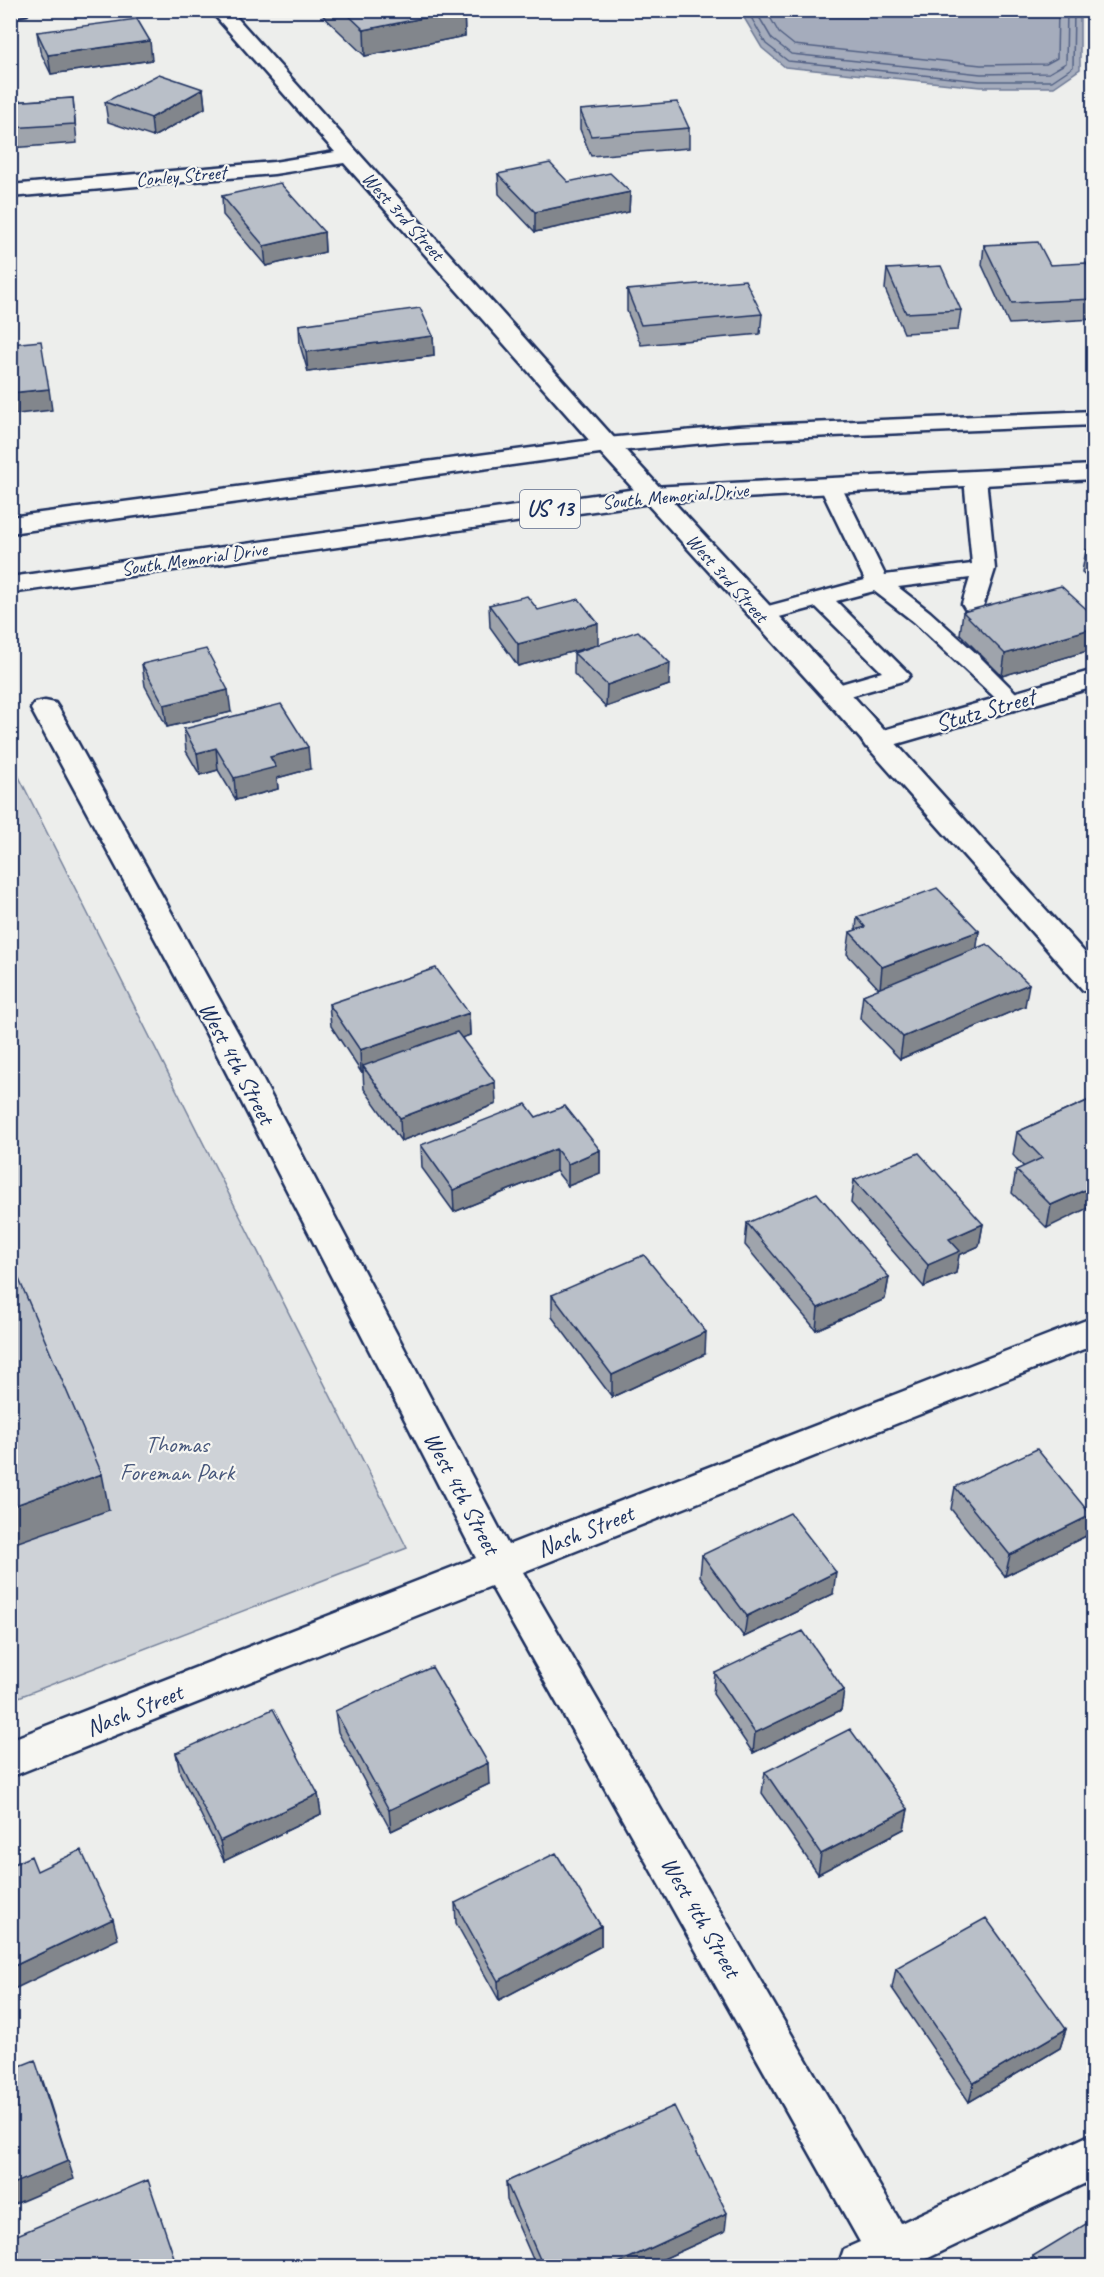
<svg xmlns="http://www.w3.org/2000/svg" width="1104" height="2277" viewBox="0 0 1104 2277" font-family="Caveat,sans-serif">
<style>
.green{fill:#ced2d7;stroke:#74809a;stroke-width:1.5}
.water{fill:#a5acbc;stroke:#6e7a96;stroke-width:1.5}
.lines{fill:none;stroke-linecap:round;stroke-linejoin:round}
.shore{stroke:#526184;stroke-width:1.5}
.lane-casing{stroke:#1b2f5e;stroke-width:5}
.street-casing{stroke:#1b2f5e;stroke-width:5}
.secondary-casing{stroke:#1b2f5e;stroke-width:5}
.primary-casing{stroke:#1b2f5e;stroke-width:5}
.lane{fill:#f6f6f2;fill-rule:evenodd}
.street{fill:#f6f6f2;fill-rule:evenodd}
.secondary{fill:#f6f6f2;fill-rule:evenodd}
.primary{fill:#f6f6f2;fill-rule:evenodd}
.wall{fill:#9fa4ac;stroke:#1b2f5e;stroke-width:1.5}
.shaded-wall{fill:#82868c;stroke:#1b2f5e;stroke-width:1.5}
.building{fill:#b9bfc8;stroke:#1b2f5e;stroke-width:1.5}
.labels{text-anchor:middle;dominant-baseline:central;stroke-width:4.5;stroke-linejoin:round;paint-order:stroke}
.far-street-label{font-size:20px;fill:#1b2f5e;stroke:#f6f6f2}
.shield{fill:#f6f6f2;stroke:#5d6b8a;stroke-width:1.5}
.shield-label{font-size:22px;font-weight:bold;fill:#1b2f5e}
.street-label{font-size:24px;fill:#1b2f5e;stroke:#f6f6f2}
.park-label{font-size:24px;fill:#48587c;stroke:#f6f6f2}
</style>
<rect width="100%" height="100%" fill="#edeeec"/>
<filter id="ink" filterUnits="userSpaceOnUse"><feTurbulence type="fractalNoise" baseFrequency=".0167" numOctaves="2"/><feDisplacementMap in="SourceGraphic" scale="12" xChannelSelector="R" yChannelSelector="G"/><feConvolveMatrix kernelMatrix="1 2 1 2 8 2 1 2 1" color-interpolation-filters="sRGB"/></filter>
<g filter="url(#ink)">
<path class="green" d="M10,759L407,1548L11,1700H10Z"/>
<path class="water" d="M740,11H1080V69L1054,87H980L785,67L762,48Z"/>
<g class="lines">
<path class="shore" d="M747,10L766,44L788,61L980,81H1052L1073,67L1074,10
M755,10L772,39L791,54L981,74L1049,73L1066,63L1067,10
M766,10L779,33L794,45L981,65L1046,64L1057,58L1058,10"/>
<defs>
<path id="lane" d="M975,472L983,473L986,478L995,569L984,604L981,609L973,611L965,609L962,604L970,578L898,587L930,612L978,655L1025,702L1021,707L1013,709L1005,707L914,622L874,591L836,601L910,675L906,680L843,698L835,700L827,698L823,693L827,688L882,672L816,607L761,622L753,620L750,615L753,610L865,580L819,485L822,480L830,479L838,480L885,575L972,564L964,478L967,473Z"/>
<path id="street" d="M10,10H29L27,14L10,17Z
M210,10H230L616,440L619,445L616,450L607,452L598,450L344,163L274,174L10,197V185L274,162L335,152Z
M1094,670V687L876,750L866,747L862,741L866,735Z
M45,701L55,703L59,709L238,1033L508,1545L1094,1317V1345L523,1572L901,2223L1094,2133V2179L922,2261L923,2266H838L844,2249L860,2242L491,1586L10,1777V1740L476,1558L206,1033L31,709L35,703Z"/>
<path id="secondary" d="M607,438L616,440L845,687L1094,963V993L1083,990L825,699L598,450L595,445L598,440Z"/>
<path id="primary" d="M1094,411V425L738,440L607,452L10,533V517L607,438L738,426Z
M1094,465V479L651,503L10,593V577L651,487Z"/>
</defs>
<use href="#lane" class="lane-casing"/>
<use href="#street" class="street-casing"/>
<use href="#secondary" class="secondary-casing"/>
<use href="#primary" class="primary-casing"/>
<use href="#lane" class="lane"/>
<use href="#street" class="street"/>
<use href="#secondary" class="secondary"/>
<use href="#primary" class="primary"/>
</g>
<path class="wall" d="M317,10H464L465,36L365,56Z
M37,32L152,60L51,74L40,51Z
M203,89L205,108L153,137L108,122L105,102Z
M73,98L77,143L10,148V102Z
M580,110L689,128V148L591,156L580,129Z
M498,174L568,182L630,192L629,212L535,232L499,194Z
M222,196L324,232L325,252L266,266L223,215Z
M984,245L1094,278V319L1009,324L982,265Z
M887,269L961,310L958,330L904,333L885,289Z
M627,290L762,314L760,334L641,345L627,311Z
M299,325L433,336L434,356L308,372L300,345Z
M1094,548V582L1082,572L1086,550Z
M489,605L538,610L598,645L669,685L606,707L574,674V653L593,646L518,666L490,627Z
M963,612L1094,616V649L1002,676L960,634Z
M142,664L231,712L167,727L145,686Z
M184,729L310,769L277,778L278,789L236,800L218,770L200,775L186,751Z
M857,917L979,931L976,949L1025,1006L900,1059L860,1018L863,995L879,989L847,954L850,932L856,930Z
M329,1004L469,1013L470,1035L462,1038L496,1104L401,1141L364,1089L363,1072H361L331,1026Z
M1094,1098L1047,1228L1012,1193L1016,1170L1024,1167L1013,1155L1017,1132Z
M536,1117L600,1150V1173L568,1186L556,1171L454,1212L422,1168L421,1145Z
M854,1180L983,1224L979,1246L959,1255L956,1273L924,1287L851,1203Z
M747,1223L889,1277L885,1299L816,1330L745,1245Z
M552,1295L705,1354L612,1397L552,1317Z
M955,1487L1086,1536L1005,1576L951,1509Z
M702,1555L833,1594L744,1637L700,1576Z
M715,1673L844,1690L841,1710L753,1753L713,1694Z
M335,1711L489,1784L391,1831L338,1732Z
M176,1753L318,1794L321,1814L224,1861L180,1773Z
M765,1772L908,1809L904,1829L818,1874L762,1793Z
M455,1903L601,1926V1946L499,2000L456,1923Z
M896,1968L1066,2029L1060,2048L969,2102L892,1988Z
M506,2182L725,2231L648,2266H536L507,2200Z
M1033,2256L1094,2266H1030Z"/>
<path class="shaded-wall" d="M462,10H464L465,36L365,56L364,30Z
M150,41L152,60L51,74L48,55Z
M203,89L205,108L153,137L151,118Z
M630,192L629,212L535,232V212Z
M324,232L325,252L266,266L264,246Z
M433,336L434,356L308,372L306,352Z
M49,389L52,410L10,415V393Z
M598,623V645L518,666V644Z
M1094,628V649L1002,676L1005,654Z
M670,663L669,685L606,707L607,685Z
M228,690L231,712L167,727L164,705Z
M308,747L310,769L277,778L278,789L236,800L234,778L270,757Z
M216,748L218,770L200,775L197,753Z
M979,931L976,953L880,989L882,967Z
M1029,984L1025,1006L900,1059L903,1037Z
M469,1013L470,1035L366,1071L363,1066V1072H361L360,1050Z
M495,1082L496,1104L401,1141L400,1118Z
M556,1149V1171L454,1212L453,1190Z
M600,1150V1173L568,1186V1164Z
M1094,1186V1205L1047,1228L1051,1205Z
M983,1224L979,1246L959,1255L956,1273L924,1287L928,1265L949,1239Z
M889,1277L885,1299L816,1330L818,1308Z
M706,1332L705,1354L612,1397V1375Z
M102,1474L109,1510L10,1545V1507Z
M1091,1515L1086,1536L1005,1576L1010,1555Z
M836,1572L833,1594L744,1637L747,1616Z
M844,1690L841,1710L753,1753L755,1733Z
M488,1763L489,1784L391,1831L389,1810Z
M318,1794L321,1814L224,1861L220,1841Z
M908,1809L904,1829L818,1874L821,1854Z
M113,1919L118,1939L10,1991V1968Z
M601,1926V1946L499,2000L498,1981Z
M1066,2029L1060,2048L969,2102L974,2083Z
M42,2078L74,2179L10,2206V2185Z
M727,2213L725,2231L648,2266H612Z"/>
<path class="building" d="M343,10H462L364,30Z
M137,19L150,41L48,55L37,32Z
M159,74L203,89L151,118L105,102Z
M73,98L75,124L10,128V102Z
M677,102L689,128L591,136L580,110Z
M550,163L568,182L610,173L630,192L535,212L498,174Z
M280,183L324,232L264,246L222,196Z
M1038,242L1050,265L1086,263L1094,278V299L1012,303L984,245Z
M941,266L961,310L906,313L887,269Z
M745,280L762,314L641,325L627,290Z
M420,308L433,336L306,352L299,325Z
M41,341L49,389L10,393V356H12L10,344Z
M1094,548V557L1086,550Z
M1061,586L1094,616V628L1005,654L963,612Z
M527,596L538,610L579,599L598,623L518,644L489,605Z
M638,631L670,663L607,685L574,653Z
M206,649L228,690L164,705L142,664Z
M281,704L308,747L270,757L276,767L234,778L216,748L197,753L184,729Z
M937,888L979,931L882,967L850,932L865,927L857,917Z
M987,944L1029,984L903,1037L863,995Z
M436,968L469,1013L360,1050L329,1004Z
M457,1032L495,1082L400,1118L363,1066Z
M1094,1098V1186L1051,1205L1016,1170L1042,1158L1017,1132Z
M526,1104L536,1117L565,1106L600,1150L568,1164L556,1149L453,1190L421,1145Z
M919,1153L983,1224L949,1239L960,1251L928,1265L854,1180Z
M817,1193L889,1277L818,1308L747,1223Z
M644,1255L706,1332L612,1375L552,1295Z
M10,1258L102,1474L10,1507Z
M1037,1449L1091,1515L1010,1555L955,1487Z
M790,1513L836,1572L747,1616L702,1555Z
M803,1631L844,1690L755,1733L715,1673Z
M432,1667L488,1763L389,1810L335,1711Z
M273,1709L318,1794L220,1841L176,1753Z
M850,1729L908,1809L821,1854L765,1772Z
M81,1850L113,1919L10,1968V1866L31,1856L37,1871Z
M556,1853L601,1926L498,1981L455,1903Z
M986,1918L1066,2029L974,2083L896,1968Z
M35,2060L68,2161L10,2185V2070Z
M674,2106L727,2213L612,2266H543L506,2182Z
M148,2180L177,2266H10V2238Z
M1094,2219V2266H1041L1033,2256Z"/>
</g>
<g class="labels">
<g class="far-street-label">
<text transform="translate(181 176) rotate(-5)">Conley Street</text>
<text transform="translate(403 216) rotate(48)">West 3rd Street</text>
<text transform="translate(675 496) rotate(-5)">South Memorial Drive</text>
<text transform="translate(194 559) rotate(-8)">South Memorial Drive</text>
<text transform="translate(727 578) rotate(48)">West 3rd Street</text>
</g>
<rect class="shield" x="520" y="490" width="60" height="38" rx="4.5"/>
<g class="shield-label">
<text x="550" y="509">US 13</text>
</g>
<g class="street-label">
<text transform="translate(985 710) rotate(-16)">Stutz Street</text>
<text transform="translate(237 1063) rotate(62)">West 4th Street</text>
<text transform="translate(462 1493) rotate(62)">West 4th Street</text>
<text transform="translate(585 1531) rotate(-22)">Nash Street</text>
<text transform="translate(134 1710) rotate(-22)">Nash Street</text>
<text transform="translate(701 1917) rotate(60)">West 4th Street</text>
</g>
<g class="park-label">
<text x="177" y="1444">Thomas<tspan x="177" dy="28">Foreman Park</tspan></text>
</g>
</g>
<rect width="1104" height="2277" fill="none" stroke="#f6f6f2" stroke-width="36"/>
<rect x="18" y="18" width="1068" height="2241" fill="none" stroke="#1b2f5e" stroke-width="2" filter="url(#ink)"/>
</svg>
